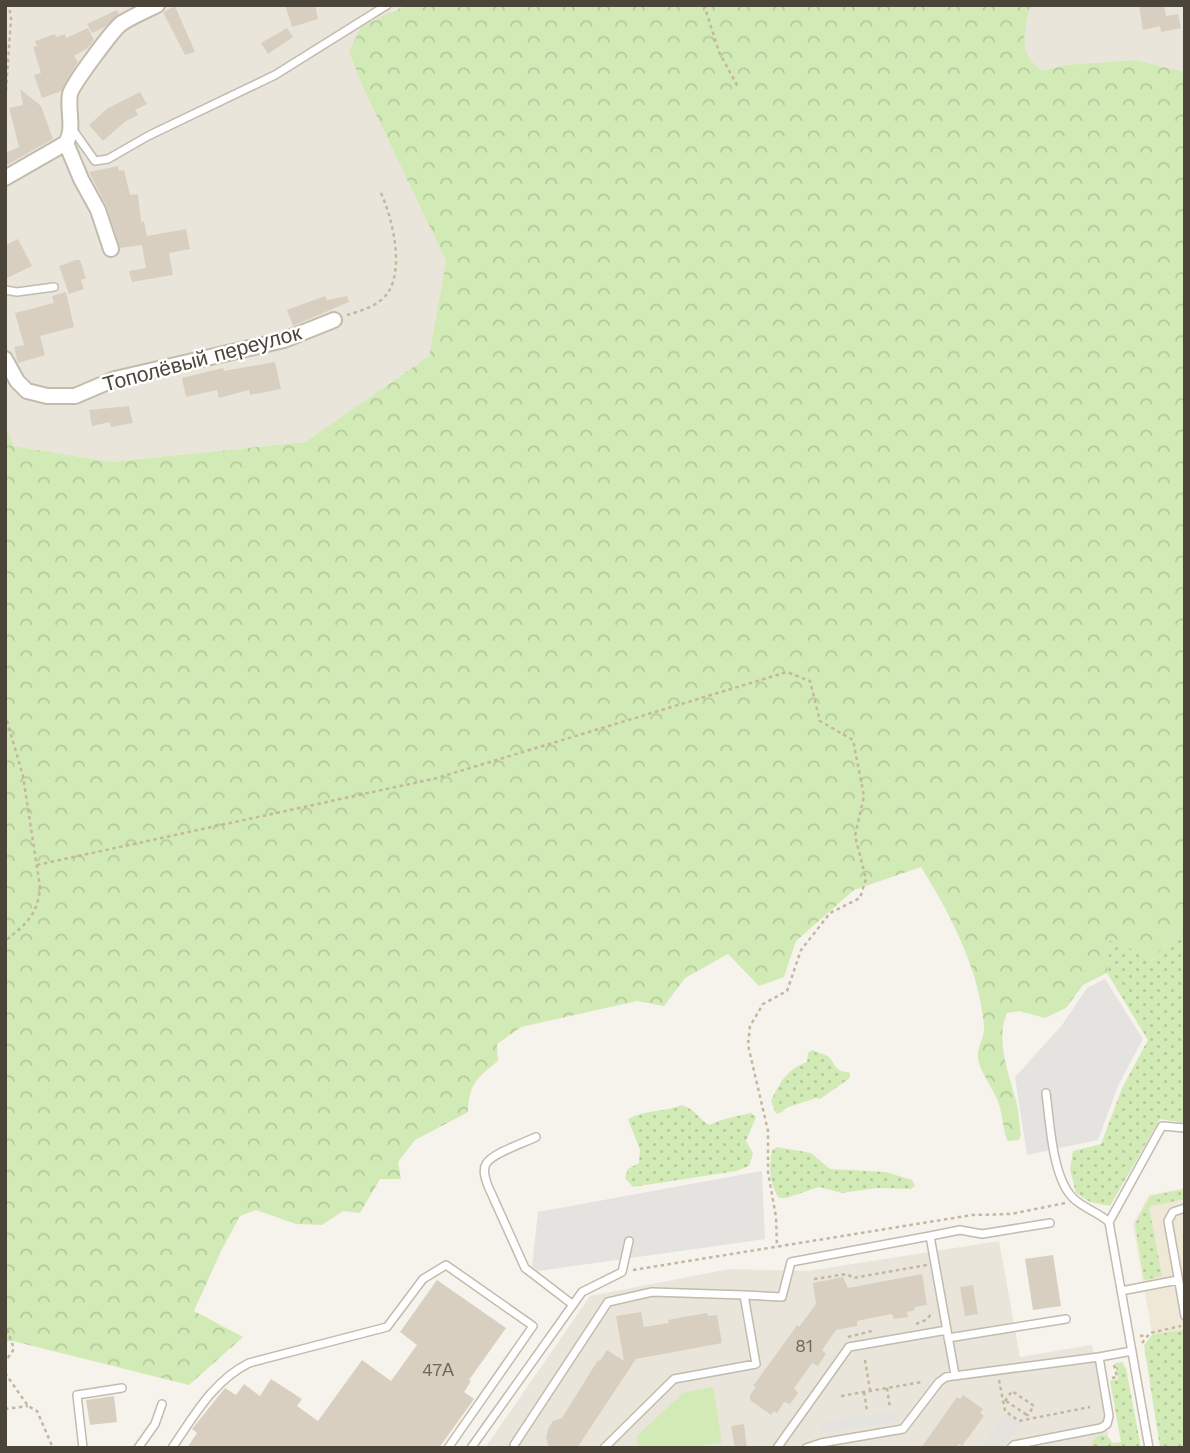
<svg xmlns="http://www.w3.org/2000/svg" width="1190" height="1453" viewBox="0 0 1190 1453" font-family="'Work Sans',sans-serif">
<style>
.residential{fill:#eae5da}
.education{fill:#efe8d6}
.grass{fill:url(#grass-dots)}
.forest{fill:url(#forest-crowns)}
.green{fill:#d2eab5}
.parking{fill:#e5e3e0}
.building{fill:#d8cfc1}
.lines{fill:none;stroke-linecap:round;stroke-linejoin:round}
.lane-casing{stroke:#c2bbae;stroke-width:10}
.street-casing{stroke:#c2bbae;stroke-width:18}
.path{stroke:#c4b79f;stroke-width:2.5;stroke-dasharray:3.5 3.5;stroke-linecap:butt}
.lane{stroke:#fff;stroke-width:7}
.street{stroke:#fff;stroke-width:14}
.labels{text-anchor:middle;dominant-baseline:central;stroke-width:5;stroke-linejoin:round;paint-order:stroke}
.number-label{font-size:18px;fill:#6e675b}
.street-label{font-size:21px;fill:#4b4439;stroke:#fff}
</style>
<defs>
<pattern id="grass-dots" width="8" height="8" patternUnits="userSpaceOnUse" patternTransform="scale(1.75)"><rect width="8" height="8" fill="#d2eab5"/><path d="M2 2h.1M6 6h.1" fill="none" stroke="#b6ca9c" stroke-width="1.8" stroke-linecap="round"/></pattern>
<pattern id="forest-crowns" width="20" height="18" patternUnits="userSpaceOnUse" patternTransform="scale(1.75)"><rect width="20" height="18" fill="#d2eab5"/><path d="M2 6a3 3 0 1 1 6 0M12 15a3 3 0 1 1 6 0" fill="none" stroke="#b6ca9c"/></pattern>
</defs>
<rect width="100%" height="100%" fill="#f6f3ec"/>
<path class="residential" d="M5,5H406L391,11L367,96L446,261L429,356L305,442L111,462L14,446L5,425Z
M1041,5H1185V72L1135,60L1064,65L1042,71L1029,61L1023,41L1029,9Z
M999,1241L1020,1357L1092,1345L1110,1447L485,1448L590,1296L729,1269L808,1271Z"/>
<path class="education" d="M1185,1188V1448H1172L1133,1224L1149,1195Z"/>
<path class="grass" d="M1185,923V1123L1160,1119L1110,1206L1090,1202L1076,1193L1070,1169L1073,1151L1101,1144L1123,1086L1148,1040L1107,973L1110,936L1151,961L1181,930Z
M812,1050L828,1056C837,1065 834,1072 849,1072L850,1078L820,1099L816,1098L786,1108L782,1112L776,1114L771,1101C780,1082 787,1069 807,1062L808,1053Z
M682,1105C697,1111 697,1117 709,1125C722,1119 737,1116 751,1113L756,1117L746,1141L753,1153L749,1166L736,1171L633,1187L625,1178L628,1169L639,1163L640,1150L628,1119C643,1110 665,1112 682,1105Z
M777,1147L811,1153L830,1169L886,1172L912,1180L915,1186L911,1189L876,1188L842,1193L819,1187L786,1198H779C769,1184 769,1166 772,1150Z
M1185,1189V1199L1151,1206L1149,1208L1162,1276L1144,1280L1135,1224L1150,1196Z
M1184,1330L1185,1448H1160L1144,1345L1152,1335Z
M1122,1362L1126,1368L1141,1448H1089C1095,1441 1093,1433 1107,1436L1113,1443L1121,1442L1110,1381L1118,1379L1115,1363Z"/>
<path class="forest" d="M406,5H1041L1029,9C1024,36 1018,53 1042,71L1064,65L1135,60L1185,72V923L1181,930L1151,961L1110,936L1107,973L1083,985L1066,1008L1045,1018L1019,1011L1007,1013C995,1039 1009,1074 1016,1101C1019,1112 1019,1124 1021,1135L1019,1140L1008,1141L1006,1138C1003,1126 1002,1113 998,1101C993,1089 978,1068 978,1057C977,1046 985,1037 984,1026C979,969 951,915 921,867L854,890L796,941L784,977L759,986L728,954L685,978L664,1006L637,1001L521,1027L497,1044L498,1061C477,1078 469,1083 468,1112L415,1140L398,1162L401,1179H380L360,1213L343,1211L322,1225L296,1224L256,1210L240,1216L221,1251L194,1311L243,1337L189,1385L13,1341L5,1342V425L14,446L111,462L305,442L429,356L446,261L367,96L349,52L361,27Z"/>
<path class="green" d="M713,1387L722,1442L689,1448H639L636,1437L683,1393Z"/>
<path class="parking" d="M1105,979L1143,1039L1118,1086L1098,1140L1027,1155L1015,1077L1062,1025L1087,988Z
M762,1171L765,1239L538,1271L532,1266L538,1212Z
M890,1411L899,1421L819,1434L824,1422Z
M1005,1413L1020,1423L1002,1448H980Z"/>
<path class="building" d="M285,5H315L318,19L292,27Z
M1139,5H1164L1166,16L1178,14L1181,28L1161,32L1160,26L1143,30Z
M175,6L195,52L185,55L163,12Z
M117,10L119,14L105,27L92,33L87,24Z
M88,28L94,40L88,48L74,56L78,62L61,91L42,98L34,75L41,73L33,47L37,46L35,41L55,34L56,37L65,34L66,38Z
M287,28L293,37L268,54L261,43Z
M20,89L41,106L53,139L5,166V153L19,147L9,108L23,105Z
M140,92L147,104L135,110L138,115L126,121L103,141L89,125L108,108Z
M118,166L119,171L124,170L130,195L138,194L141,222L144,221L147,236L186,229L190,249L169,253L173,275L132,282L129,271L146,268L142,245L120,248L107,207L89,172Z
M18,239L32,266L5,279V245Z
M76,260H80L86,278L81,280L84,289L69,294L59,266Z
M66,292L74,327L40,336L45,355L18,363L14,347L24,345L15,313L54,303L52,296Z
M325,296L327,300L347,296L349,302L293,326L287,310Z
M275,362L281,389L250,395L249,390L219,398L217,390L186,397L182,378L223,368L224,371Z
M129,406L133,423L111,427L110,422L92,426L89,410Z
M1053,1255L1061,1306L1033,1310L1025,1259Z
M922,1274L927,1305L915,1307V1310L907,1312L908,1317L894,1319L892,1314L871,1318L857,1321V1326L836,1330L822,1350L826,1354L818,1366L812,1363L803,1376L794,1388L798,1393L790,1404L784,1402L777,1413L774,1411L771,1415L750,1400V1395L756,1387L753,1386L793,1331L797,1325L799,1327L816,1304L813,1283L843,1277L848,1288Z
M437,1280L506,1328L469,1380L471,1381L464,1392L474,1399L439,1448H187L197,1433L192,1429L225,1388L236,1395L244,1384L260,1396L271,1379L302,1399L297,1406L318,1421L362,1360L391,1381L417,1345L400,1332Z
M973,1285L978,1314L965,1316L960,1287Z
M641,1312L644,1327L669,1323L668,1320L683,1317L707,1313L708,1316L717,1315L722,1343L636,1359L577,1448H549L546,1437L549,1427L553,1421L562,1418L598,1360L600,1361L607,1350L624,1361L616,1316Z
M963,1395L983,1409L980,1413L984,1416L962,1446L959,1444L956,1448H921L957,1397L960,1399Z
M114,1396L117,1422L90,1425L86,1400Z
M744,1424L747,1448H735L731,1426Z"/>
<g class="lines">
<defs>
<path id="lane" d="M73,130L95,161L108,159L148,136L275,75L387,5
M5,290L17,292L54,287
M1046,1093C1050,1122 1052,1177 1073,1198C1083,1208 1098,1212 1109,1222
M536,1137C524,1143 492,1153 486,1164C482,1171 486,1180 488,1186L525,1268L572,1304
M1185,1208L1173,1212L1168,1221L1185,1316
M1121,1291L1178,1280
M744,1295L782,1297L791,1262L930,1236
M948,1338L1066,1319
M1099,1357L1132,1351
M955,1375L930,1236L960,1230L982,1234L1050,1223
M83,1448L77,1395L122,1388
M138,1448L155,1424L162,1404
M172,1448C194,1416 213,1381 249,1363L387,1327L423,1279L446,1265L533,1326L448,1448
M471,1448L582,1292L622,1272L629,1241
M515,1448L514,1445L608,1302L652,1292L744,1295L756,1364L674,1379L604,1448
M777,1448L849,1347L947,1330
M806,1448L821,1443L903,1429L939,1382L946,1377L1099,1357L1109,1416L1107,1424L1101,1428L1014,1445L1011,1448
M1149,1448L1109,1222L1162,1126L1185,1128"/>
<path id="street" d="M66,143L81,179L98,210L111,249
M5,178L66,143C75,129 67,110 70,94C72,85 114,28 122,23C133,16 145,11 157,5
M5,359L17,381L27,391L47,396H75L115,379L284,340L334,320"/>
</defs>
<use href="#lane" class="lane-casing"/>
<use href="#street" class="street-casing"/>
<path class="path" d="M704,5L719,52L738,87
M5,104L11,19L9,5
M347,315C361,311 381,305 389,291C404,266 392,216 380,191
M5,714L23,776L40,887C38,915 26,924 5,941
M37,865L437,778L787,672L810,681L820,721L853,740L864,796L855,836L866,879L860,898L830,913L801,950L787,991L763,1004L750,1026L748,1045L768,1131V1172L776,1217L777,1247
M633,1270L972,1215L1011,1214L1065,1203
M814,1279L847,1274L853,1278L927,1265
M5,1323L14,1349L5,1362
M916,1324L926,1320L933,1312
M1140,1336L1147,1335
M848,1337L872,1331
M1142,1343L1150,1333L1181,1326
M865,1360L870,1390
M5,1373L28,1406L37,1411L53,1448
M1112,1378L1117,1377L1114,1365
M999,1380L1005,1411L1019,1421L1090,1407
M887,1388L890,1408
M864,1392L867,1411
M841,1396L922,1382
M1005,1401L1012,1391L1034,1406L1027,1416
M1006,1401L1027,1415
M5,1409L28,1406"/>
<use href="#lane" class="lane"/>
<use href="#street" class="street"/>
</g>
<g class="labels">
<g class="number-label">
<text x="804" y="1345">81</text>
<text x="438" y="1369">47А</text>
</g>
<g class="street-label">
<text transform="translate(202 358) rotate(-15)">Тополёвый переулок</text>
</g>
</g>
<rect width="1190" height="1453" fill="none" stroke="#4b4439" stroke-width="14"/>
</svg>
